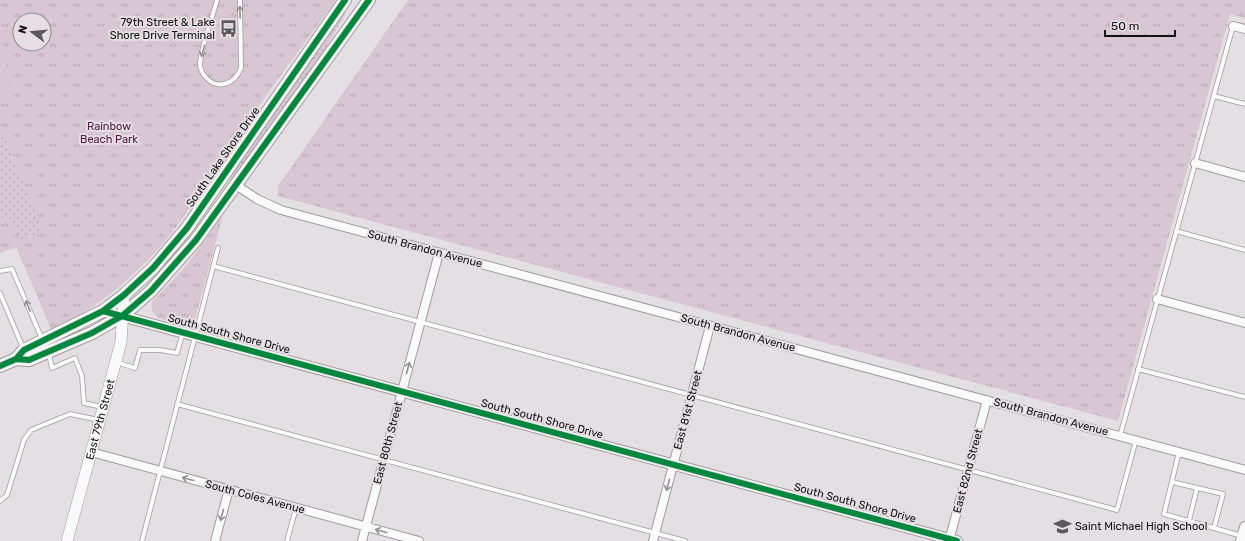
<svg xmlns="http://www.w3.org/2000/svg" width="1245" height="541" viewBox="0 0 1245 541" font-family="Rubik,sans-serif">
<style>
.grass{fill:url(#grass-tufts);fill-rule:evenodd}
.garden{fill:url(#garden-dots)}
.pitch{fill:#d8c6d2}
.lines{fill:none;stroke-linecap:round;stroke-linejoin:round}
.service-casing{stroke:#9f9c9e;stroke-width:5.5}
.minor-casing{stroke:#9f9c9e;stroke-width:10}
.tertiary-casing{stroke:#9f9c9e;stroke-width:12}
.secondary-casing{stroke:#9f9c9e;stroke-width:12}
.primary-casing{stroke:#9f9c9e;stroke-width:14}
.service{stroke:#fbfafb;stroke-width:4}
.minor{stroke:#fbfafb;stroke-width:8}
.tertiary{stroke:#fbfafb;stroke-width:10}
.secondary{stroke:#fbfafb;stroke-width:11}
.primary{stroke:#fbfafb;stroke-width:12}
.cycleway-casing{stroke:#e5dee2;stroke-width:8}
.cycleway{stroke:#00873e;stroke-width:6}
.oneway{stroke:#939192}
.labels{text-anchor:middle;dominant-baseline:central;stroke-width:4;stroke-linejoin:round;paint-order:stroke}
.poi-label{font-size:11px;fill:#131112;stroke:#e5dee2;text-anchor:end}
.park-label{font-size:11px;fill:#521a43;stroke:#e5dee2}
.street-label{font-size:11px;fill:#131112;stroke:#e5dee2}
</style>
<defs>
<pattern id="grass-tufts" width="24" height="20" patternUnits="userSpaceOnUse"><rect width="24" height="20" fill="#d8c6d2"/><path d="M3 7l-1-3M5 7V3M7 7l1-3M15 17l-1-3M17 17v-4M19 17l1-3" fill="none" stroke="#b8a9b3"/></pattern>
<pattern id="garden-dots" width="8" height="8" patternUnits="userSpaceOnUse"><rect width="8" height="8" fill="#d8c6d2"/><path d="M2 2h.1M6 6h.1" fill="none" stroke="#b8a9b3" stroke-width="1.8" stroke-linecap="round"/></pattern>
</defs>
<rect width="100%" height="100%" fill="#e4dfe2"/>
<path class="grass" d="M0,0H336C298,52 260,103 224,156C208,180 192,205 175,229C142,271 100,307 52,331L16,247L0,253ZM20,20H44V44H20Z
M408,0H1245V18L1230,14L1118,421L278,196V186Z
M223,215L193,327L158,318L152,311V302L187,265Z"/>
<path class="garden" d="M343,11L346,13L312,71L233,180L230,178L248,146Z
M4,136L43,231L20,240L9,215L0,219V138Z"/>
<path class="pitch" d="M0,14L9,95L4,101H0Z"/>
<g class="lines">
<defs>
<path id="service" d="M217,0C212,19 202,44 200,63C200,75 212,87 224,84C233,82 238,76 241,68L240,0
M1214,96L1245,104
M1176,231L1245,250
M213,266L1117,510L1136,440
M0,271L12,269L42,339
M0,293L23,348
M49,354L52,368L75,358L82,376L84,403L102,407
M116,362L135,368L140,350H160L177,353L183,332
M1138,369L1245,397
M177,404L685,541
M1120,436L1233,26
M1179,452L1164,514L1242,536
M1172,482L1223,494L1214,528
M0,501L7,495L24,440L31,430L70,414L99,420
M1189,521L1197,488
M142,541L218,248
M287,541L296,508"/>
<path id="minor" d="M1233,26L1245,29
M1195,163L1245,177
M236,185L257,199L281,210L1245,470
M1157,299L1245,323
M91,452L419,541
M215,541L229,489
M362,541L439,253
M653,541L710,326
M949,541L987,400"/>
<path id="tertiary" d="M103,311L957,541
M1241,541L1245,527"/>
<g id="secondary">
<path id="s1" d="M67,541L121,342L124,295"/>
</g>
<path id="primary" d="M16,359L29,360L92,333L122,316L151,291L196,240L369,0
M0,366L16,359L24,350L103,311L124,295L153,268L187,228L345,0"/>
</defs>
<use href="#service" class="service-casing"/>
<use href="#minor" class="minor-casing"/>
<use href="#tertiary" class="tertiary-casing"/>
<use href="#secondary" class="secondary-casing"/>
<use href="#primary" class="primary-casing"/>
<use href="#service" class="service"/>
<use href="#minor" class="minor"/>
<use href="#tertiary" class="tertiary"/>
<use href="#secondary" class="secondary"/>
<use href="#primary" class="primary"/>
<defs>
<path id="cycleway" d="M103,311L957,541
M16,359L29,360L92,333L122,316L151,291L196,240L369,0
M0,366L16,359L24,350L103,311L124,295L153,268L187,228L345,0"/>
</defs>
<use href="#cycleway" class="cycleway-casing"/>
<use href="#cycleway" class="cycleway"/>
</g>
<defs><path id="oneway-shaft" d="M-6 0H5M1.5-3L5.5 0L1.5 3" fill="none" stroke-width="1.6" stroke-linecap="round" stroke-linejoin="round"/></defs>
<g class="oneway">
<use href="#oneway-shaft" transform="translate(240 12) rotate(-92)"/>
<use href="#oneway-shaft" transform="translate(203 51) rotate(105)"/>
<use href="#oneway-shaft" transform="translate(28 306) rotate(-113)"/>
<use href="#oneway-shaft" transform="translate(408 368) rotate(-75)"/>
<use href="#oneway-shaft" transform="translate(188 479) rotate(-165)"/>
<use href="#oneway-shaft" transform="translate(668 485) rotate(105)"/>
<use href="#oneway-shaft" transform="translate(222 515) rotate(105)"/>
<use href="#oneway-shaft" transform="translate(381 531) rotate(-165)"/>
</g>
<defs>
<symbol id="bus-bare" viewBox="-9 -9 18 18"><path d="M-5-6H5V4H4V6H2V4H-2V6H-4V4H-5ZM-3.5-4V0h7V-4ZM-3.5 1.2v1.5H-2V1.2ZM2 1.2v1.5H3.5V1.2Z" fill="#5c595b" stroke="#e5dee2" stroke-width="2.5" paint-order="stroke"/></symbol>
<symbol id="school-bare" viewBox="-9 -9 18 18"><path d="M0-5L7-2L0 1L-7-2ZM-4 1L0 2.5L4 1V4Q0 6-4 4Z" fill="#5c595b" stroke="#e5dee2" stroke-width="2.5" paint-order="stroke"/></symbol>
</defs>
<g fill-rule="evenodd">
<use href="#bus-bare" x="216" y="16" width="25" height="25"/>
<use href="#school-bare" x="1050" y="514" width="25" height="25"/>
</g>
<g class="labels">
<g class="poi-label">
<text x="215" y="22">79th Street &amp; Lake<tspan x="215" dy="13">Shore Drive Terminal</tspan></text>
<text x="1075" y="526" text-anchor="start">Saint Michael High School</text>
</g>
<g class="park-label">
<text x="109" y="126">Rainbow<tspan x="109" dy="13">Beach Park</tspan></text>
</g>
<g class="street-label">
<text transform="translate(223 157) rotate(-55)">South Lake Shore Drive</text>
<text transform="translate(425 249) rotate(15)">South Brandon Avenue</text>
<text transform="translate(738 333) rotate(15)">South Brandon Avenue</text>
<text transform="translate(229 334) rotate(15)">South South Shore Drive</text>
<text transform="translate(688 410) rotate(-75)">East 81st Street</text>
<text transform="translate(1051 417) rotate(15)">South Brandon Avenue</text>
<text stroke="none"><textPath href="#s1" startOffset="126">East 79th Street</textPath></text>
<text transform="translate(542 419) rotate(15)">South South Shore Drive</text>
<text transform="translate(388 443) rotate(-75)">East 80th Street</text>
<text transform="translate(968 471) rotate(-75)">East 82nd Street</text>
<text transform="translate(255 497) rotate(15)">South Coles Avenue</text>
<text transform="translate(855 503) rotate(15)">South South Shore Drive</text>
</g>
</g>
<g transform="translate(32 32) rotate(286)"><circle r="19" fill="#e5dee2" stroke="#918c8f"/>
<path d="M0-3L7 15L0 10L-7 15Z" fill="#5c595b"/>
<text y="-6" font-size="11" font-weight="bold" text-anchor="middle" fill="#131112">N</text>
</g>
<path d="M1105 30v6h70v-6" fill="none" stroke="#131112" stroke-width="2"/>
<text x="1111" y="30" font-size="12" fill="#131112" stroke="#e5dee2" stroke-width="3" paint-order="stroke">50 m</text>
</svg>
